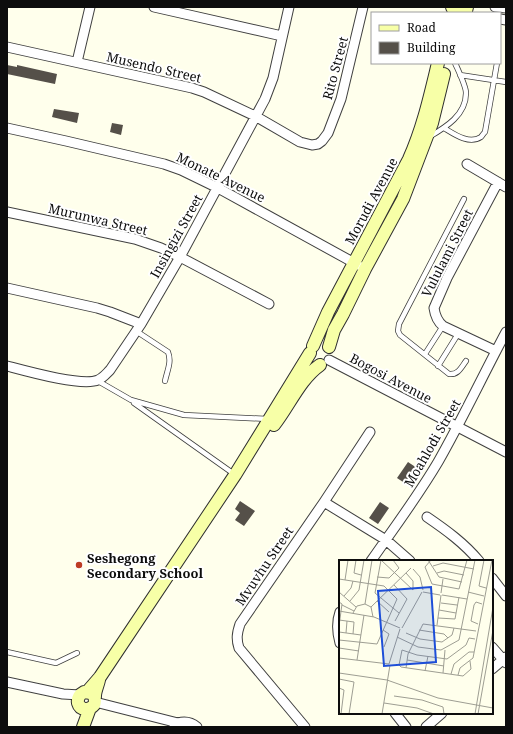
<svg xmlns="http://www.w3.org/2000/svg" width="513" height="734" viewBox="0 0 513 734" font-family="'Noto Serif',serif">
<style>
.building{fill:#555049}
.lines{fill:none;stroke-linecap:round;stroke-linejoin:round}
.lane-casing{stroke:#404040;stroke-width:6}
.street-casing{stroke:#404040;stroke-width:11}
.secondary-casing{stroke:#2f2f2f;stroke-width:14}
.lane{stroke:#fff;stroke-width:4.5}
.street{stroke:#fff;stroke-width:9}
.secondary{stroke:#f7ffa7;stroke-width:12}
.poi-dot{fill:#bd3c24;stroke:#fff;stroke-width:1.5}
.labels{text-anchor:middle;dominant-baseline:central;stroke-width:4;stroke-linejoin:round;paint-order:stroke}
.street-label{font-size:13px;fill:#0d0d0d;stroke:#fff}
.poi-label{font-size:13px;font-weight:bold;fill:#0d0d0d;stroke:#fff;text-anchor:start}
.inset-road{fill:none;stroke:#9e9e93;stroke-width:1}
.view{fill:#1d4ed8;fill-opacity:0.15;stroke:#1d4ed8;stroke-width:2}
.inset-edge{fill:none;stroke:#0d0d0d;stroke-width:2}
</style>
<rect width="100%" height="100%" fill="#ffffec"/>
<path class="building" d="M7,65L17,67V65L57,74L55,84L7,74Z
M54,109L79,113L77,123L52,117Z
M112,123L123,125L121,135L110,132Z
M408,462L417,468L406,484L397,478Z
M240,501L255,511L244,526L235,520L240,513L235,509Z
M380,502L389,508L378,524L369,518Z"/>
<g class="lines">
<defs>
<path id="lane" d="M460,75L506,82
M444,128C454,134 469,145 481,137C482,136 483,134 485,132L497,63
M429,137C446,127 466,115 466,93C466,86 458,70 455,63
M464,199L399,324L398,331L400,335L449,374C458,375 461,368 466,361
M136,331L168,352C172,362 167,371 165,381
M425,354L443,326
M438,366L458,334
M98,381L131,400L184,415L268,419
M134,403L234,474
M7,652L56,663L77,653"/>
<path id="street" d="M154,7L282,36
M495,7L506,8
M500,19L506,20
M7,47L192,88L204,92L255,116L300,142L312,145L318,144L322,141L328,133L341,99L363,7
M77,62L90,7
M7,128L66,141L164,164L181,170L218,188L358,265
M467,164L506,187
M7,212L135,239L161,248L180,257L269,304
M7,288L97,308L110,312L141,324
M496,351L443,326C437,321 435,315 434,308L447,278L498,182
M329,360L506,452
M7,366C26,371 82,387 98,380C103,378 106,374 110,370L141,324L180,257L265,99L273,78L289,7
M324,502L386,540L410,561
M427,517C446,530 464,543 479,561
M371,561C394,528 418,496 438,462C462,420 483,375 506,332
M492,578L506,596
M340,612C336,623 337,632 340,643
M492,647L506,663
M492,669L506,657
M7,682L63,694L80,695
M95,702L178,723
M395,713L406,727
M174,727L178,723C185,721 191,722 197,727
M305,727L239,648C236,639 237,633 240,624L324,502L370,432
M426,727L442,713"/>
<path id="secondary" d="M452,7L454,11L457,13
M462,13L466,11L467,7
M313,346L328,312L409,159C423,128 430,96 438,63
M329,347L334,330L343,314L365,269L403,199L432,123L444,74
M274,425C289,406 300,379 320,365
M87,692L100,677L235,475L310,353
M95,697L91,693L84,692C80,694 77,698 78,703C80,710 89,711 94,705C96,702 94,699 95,696C95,691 98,685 99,680
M83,727L90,708"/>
</defs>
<use href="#lane" class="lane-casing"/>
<use href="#street" class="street-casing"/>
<use href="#secondary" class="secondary-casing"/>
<use href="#lane" class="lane"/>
<use href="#street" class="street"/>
<use href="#secondary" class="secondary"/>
</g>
<circle class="poi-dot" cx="79" cy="565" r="4"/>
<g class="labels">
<g class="street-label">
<text transform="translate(154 67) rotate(13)">Musendo Street</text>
<text transform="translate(335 68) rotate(-75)">Rito Street</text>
<text transform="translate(221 177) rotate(26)">Monate Avenue</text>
<text transform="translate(371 201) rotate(-62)">Morudi Avenue</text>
<text transform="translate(98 219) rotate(13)">Murunwa Street</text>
<text transform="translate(176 236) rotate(-61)">Insingizi Street</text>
<text transform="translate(447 253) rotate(-63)">Vululami Street</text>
<text transform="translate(391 378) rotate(28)">Bogosi Avenue</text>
<text transform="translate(432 443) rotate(-60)">Moahlodi Street</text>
<text transform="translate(264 566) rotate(-56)">Mvuvhu Street</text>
</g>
<g class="poi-label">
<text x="87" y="558">Seshegong<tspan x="87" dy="15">Secondary School</tspan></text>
</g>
</g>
<g transform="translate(339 560)">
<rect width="154" height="154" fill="#ffffec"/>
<path class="inset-road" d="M17,0L15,13L22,15M89,0L100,17L123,22M92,0L86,7L93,24L120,29L128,0M145,0L140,26L147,28M94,6L104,3L135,9M74,9L81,17L84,30M98,13L105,11L125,15M38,17L50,18L60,8L54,0M0,19L45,26L58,39L38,84M6,20L9,0M55,25L68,39L56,61M0,32L17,47M84,32L101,35M129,32L145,36M102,33L104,19M103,35L128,39M5,36L12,28L14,21M11,41L20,30L25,0M38,41L50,52M0,42L3,44L0,66M102,43L118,45M26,44L33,0M3,45L15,51M32,47L72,8M100,50L117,53M0,51L35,57L61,68M14,53L18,46L26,44L32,47L34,57M60,53L36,33L42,0L74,30V21L67,13M99,58L116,59L120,37M0,60L15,62L14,74M139,64L132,61L135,45L137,42L143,44M98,65L102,35M63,68L83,32M44,70L50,74L45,87M80,70L105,74L109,78M0,72L22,75M7,73L8,61M67,73L81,79L103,82L113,75L115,68M58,77L79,87L102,90L120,80L136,0M0,80L38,84M0,88L20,91M0,98L50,104L61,69M18,100L25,55M68,100L105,106M131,101L132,109L124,116L62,107L60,105L63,90L78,95L108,99L127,85L130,78L136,79M67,108L69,94L84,64L137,71M86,111L89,96M0,113L48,120L99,138L154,148M104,113L106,90M112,114L115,104L130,92H135M119,115L121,108L134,98L153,0M0,119L15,122L10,154M0,128L5,130L2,154M55,136L83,140L104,147L105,154M45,143L78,148L95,154M43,154L51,105M136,154L154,47M139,154L154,70"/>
<path class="view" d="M92,27L97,102L45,106L39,31Z"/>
<rect width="154" height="154" class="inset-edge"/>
</g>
<rect width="513" height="734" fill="none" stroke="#0d0d0d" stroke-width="16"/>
<rect x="371" y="12" width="130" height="52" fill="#ffffff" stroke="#9e9e9e"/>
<rect x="379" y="25" width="20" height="6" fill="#f7ffa7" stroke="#9e9e9e"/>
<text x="407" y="32" font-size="12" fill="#0d0d0d">Road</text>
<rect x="379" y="42" width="20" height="12" fill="#555049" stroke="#9e9e9e"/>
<text x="407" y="52" font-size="12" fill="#0d0d0d">Building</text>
</svg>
